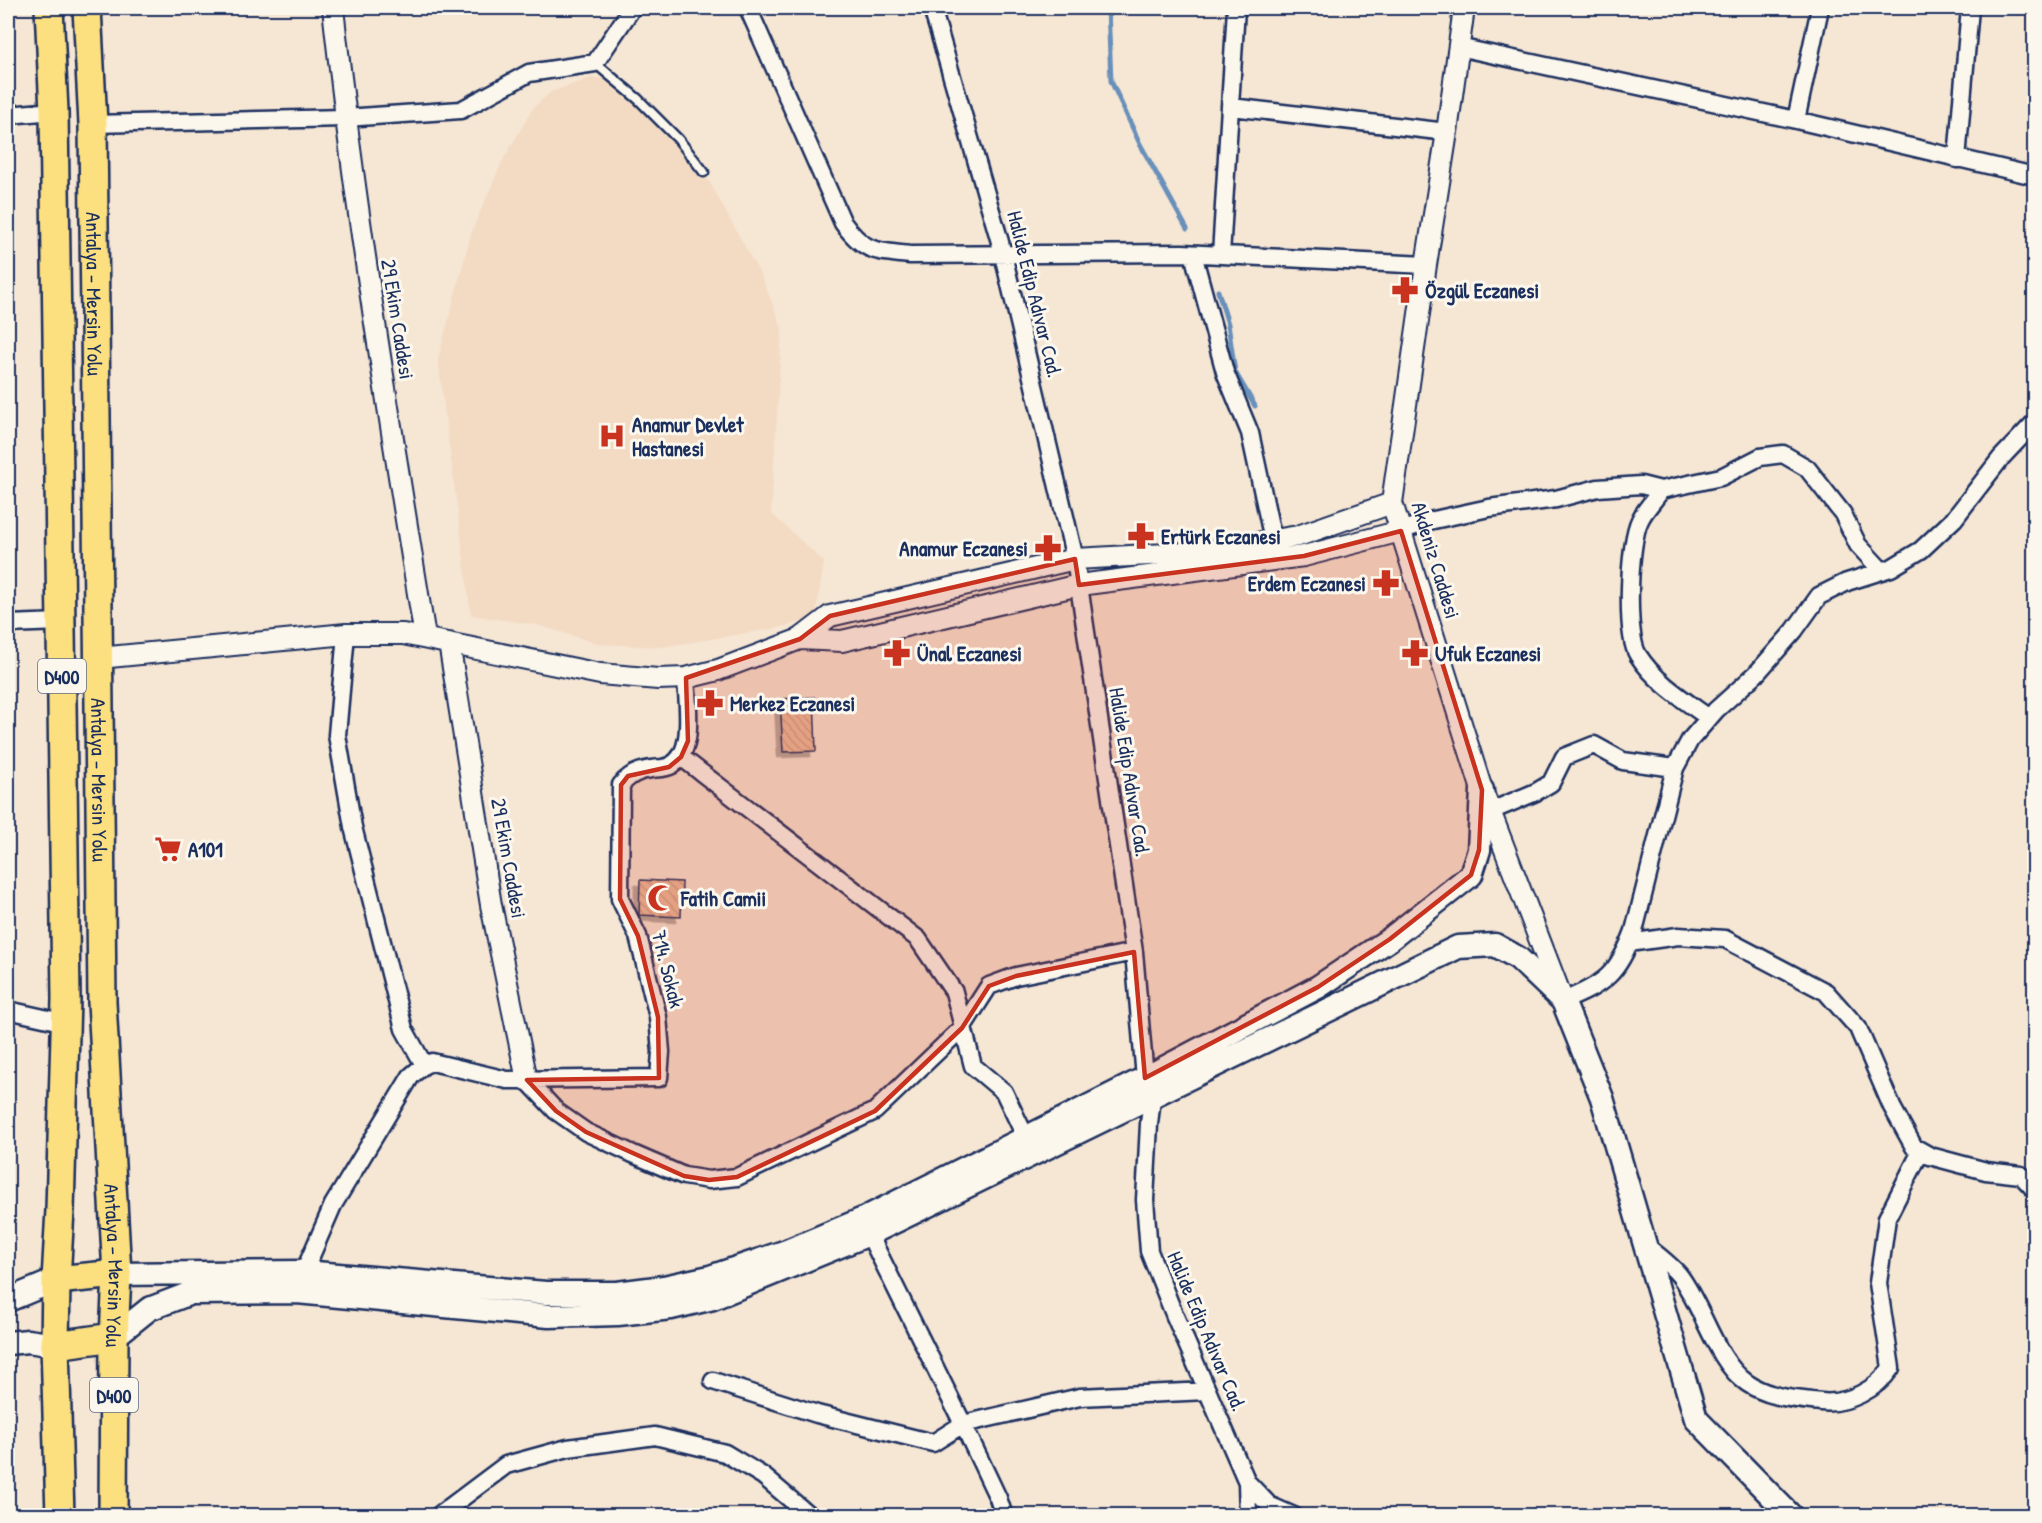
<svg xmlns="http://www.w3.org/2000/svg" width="2042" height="1523" viewBox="0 0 2042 1523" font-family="'Patrick Hand',sans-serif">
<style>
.built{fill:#f3dac3}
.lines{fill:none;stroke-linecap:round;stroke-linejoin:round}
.stream{stroke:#6790ba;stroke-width:5}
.building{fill:url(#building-back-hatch);stroke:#1b2f5e;stroke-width:1.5;filter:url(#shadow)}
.service-casing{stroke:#1b2f5e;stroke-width:13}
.minor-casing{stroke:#1b2f5e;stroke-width:21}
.tertiary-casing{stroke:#1b2f5e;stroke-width:24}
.secondary-casing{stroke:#1b2f5e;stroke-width:27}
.trunk-casing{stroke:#1b2f5e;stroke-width:32}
.service{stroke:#fbf7ec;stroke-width:8}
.minor{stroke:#fbf7ec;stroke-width:16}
.tertiary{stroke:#fbf7ec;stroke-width:20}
.secondary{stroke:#fbf7ec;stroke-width:22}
.trunk{stroke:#fce080;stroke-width:27}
.marked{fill:#c8321e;fill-opacity:0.2;stroke:#c8321e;stroke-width:4.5;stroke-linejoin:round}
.labels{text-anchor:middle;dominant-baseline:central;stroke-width:6;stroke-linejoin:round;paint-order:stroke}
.shield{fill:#fbf7ec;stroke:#5e6b89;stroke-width:1.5}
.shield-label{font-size:20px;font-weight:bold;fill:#1b2f5e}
.poi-label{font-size:21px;font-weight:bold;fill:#1b2f5e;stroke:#fbf7ec;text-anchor:start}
.street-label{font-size:21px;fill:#1b2f5e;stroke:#fbf7ec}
</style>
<defs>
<pattern id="building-back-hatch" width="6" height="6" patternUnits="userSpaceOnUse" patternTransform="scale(1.5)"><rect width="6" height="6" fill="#ecbd9c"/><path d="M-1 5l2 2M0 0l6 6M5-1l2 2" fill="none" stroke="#caa389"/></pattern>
<filter id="shadow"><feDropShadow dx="-5.5" dy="5.5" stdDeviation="0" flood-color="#0004"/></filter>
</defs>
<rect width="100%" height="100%" fill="#f6e6d4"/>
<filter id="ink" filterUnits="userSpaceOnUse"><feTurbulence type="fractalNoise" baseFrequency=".0167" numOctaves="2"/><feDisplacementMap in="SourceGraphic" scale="12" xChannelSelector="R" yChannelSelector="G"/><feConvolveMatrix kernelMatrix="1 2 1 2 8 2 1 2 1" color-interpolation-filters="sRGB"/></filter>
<g filter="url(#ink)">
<path class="built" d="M591,78L624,79L638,99L704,172L761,276L782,328L771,513L824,562L815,618L778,628L661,647L600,644L538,625L471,615L438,359L472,231L502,162L533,108L551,92Z"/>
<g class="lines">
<path class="stream" d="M1108,8L1111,81L1140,144L1187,229
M1218,291L1228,324L1235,372L1255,406"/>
</g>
<path class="building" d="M814,697L816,751L783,752L780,699Z
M640,880L682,882L681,917L639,915Z"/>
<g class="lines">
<defs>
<path id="service" d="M595,63L638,99L678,139L704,172"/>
<path id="minor" d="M748,8L843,223C865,253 875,251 910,255L1182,253L1426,265
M932,8L1000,242L1075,559L1134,952L1145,1078L1152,1098L1149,1124L1145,1200L1149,1251L1174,1314L1247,1482L1269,1505L1294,1516
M1458,47L1796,120L2034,176
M1231,107L1447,132
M8,115L54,111
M1796,120L1820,8
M93,124L345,118L461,110L529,73L595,63L632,8
M1957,159L1970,8
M1193,254L1225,372L1250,433L1273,540
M1221,255L1236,8
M1661,490C1655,500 1645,509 1640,520C1629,541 1625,635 1638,655C1655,682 1684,700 1709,718
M1401,531L1429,521L1489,508L1556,499L1598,488L1641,485L1661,490L1721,477L1760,457L1783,454L1807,468L1843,514L1858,545L1882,571
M8,624L61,622
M346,634L337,735L353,827L404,1029L424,1065
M681,757L918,939L954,992L973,1066L1004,1092L1026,1138
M1491,811L1536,792L1551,783L1564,757L1594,745L1623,761L1675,768
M1629,943L1678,936L1725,939L1826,992L1858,1028L1892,1107L1914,1147L1930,1156L1986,1171L2021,1175L2034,1189
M1563,1001C1605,984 1618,974 1634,931L1675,768L1690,740L1716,710L1756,674L1794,631L1819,596L1847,582L1891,568L1921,550L1954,519L2001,458L2034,423
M8,1010L66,1023
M527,1080L556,1111L586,1132L633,1154L684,1176L709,1180L737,1177L875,1111L962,1028L989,986L1016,976L1134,952
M869,1234L963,1424L998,1498L1004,1516
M1645,1245C1656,1254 1670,1264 1679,1275C1702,1304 1716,1362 1747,1383C1769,1398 1795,1399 1821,1402C1848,1405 1877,1389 1891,1368L1878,1283L1887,1218L1921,1151
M304,1272L333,1205L411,1076L424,1065L432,1062L507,1080L659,1078L661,1052L658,1017L638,936L620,899L621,785C632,771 646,769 662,768C698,764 687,703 686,678
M713,1381L817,1414L933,1443L963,1424L1080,1397L1207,1391
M1247,1482L1248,1516
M438,1516L506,1465L568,1448L655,1436L725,1453L763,1476L810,1516"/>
<path id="tertiary" d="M333,8C356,219 391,427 425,637
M1464,8L1447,132L1426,265L1392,503L1482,790L1563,1001
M800,639L842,641L1079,585L1304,556L1401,531
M449,643L491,905L527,1080
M99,658L346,634H403L600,674L658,679L686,678L718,670L800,639L830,616L1075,559L1204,552L1298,536L1392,503"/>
<path id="secondary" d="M117,1274L304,1272L546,1293H617L664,1287L710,1277L787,1251L861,1220L1145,1078L1318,987L1390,939L1471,875L1479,850L1482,790
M8,1300L56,1280
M114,1337L149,1309L191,1293L297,1292L549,1316L618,1314L671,1308L713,1298L869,1234L1458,947L1495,945L1518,958L1563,1001L1602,1098L1696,1419L1791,1516
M8,1343L28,1341L55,1345"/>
<g id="trunk">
<path d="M49,8L54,111L66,999L60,1210L56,1280L55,1345L60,1516"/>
<path id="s1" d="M87,8L93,124L102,1002L117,1274L114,1337L113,1516"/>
<path d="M56,1280L117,1274"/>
<path d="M55,1345L114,1337"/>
</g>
</defs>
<use href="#service" class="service-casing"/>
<use href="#minor" class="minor-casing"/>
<use href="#tertiary" class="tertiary-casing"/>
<use href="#secondary" class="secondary-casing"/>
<use href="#trunk" class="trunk-casing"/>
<use href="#service" class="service"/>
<use href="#minor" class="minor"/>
<use href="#tertiary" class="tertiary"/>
<use href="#secondary" class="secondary"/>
<use href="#trunk" class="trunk"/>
</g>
</g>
<path class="marked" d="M1401,531L1482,790L1479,850L1471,875L1390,939L1318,987L1145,1078L1134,952L1016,976L989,986L962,1028L875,1111L737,1177L709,1180L684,1176L586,1132L556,1111L527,1080L659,1078L658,1017L638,936L620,899L621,785L628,776L669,767L681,757L688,741L686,678L800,639L830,616L1075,559L1079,585L1304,556Z"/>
<defs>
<symbol id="pharmacy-bare" viewBox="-9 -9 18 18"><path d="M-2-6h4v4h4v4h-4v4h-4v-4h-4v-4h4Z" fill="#c8321e" stroke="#fbf7ec" stroke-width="2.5" paint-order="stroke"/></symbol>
<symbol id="hospital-bare" viewBox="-9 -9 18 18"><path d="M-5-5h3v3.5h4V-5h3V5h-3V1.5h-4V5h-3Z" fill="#c8321e" stroke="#fbf7ec" stroke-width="2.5" paint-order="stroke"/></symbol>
<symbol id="supermarket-bare" viewBox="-9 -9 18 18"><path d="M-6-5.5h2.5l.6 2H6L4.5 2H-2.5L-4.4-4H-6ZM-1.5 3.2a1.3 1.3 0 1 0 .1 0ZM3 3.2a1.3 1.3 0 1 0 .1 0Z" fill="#c8321e" stroke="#fbf7ec" stroke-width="2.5" paint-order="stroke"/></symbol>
<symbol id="mosque-bare" viewBox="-9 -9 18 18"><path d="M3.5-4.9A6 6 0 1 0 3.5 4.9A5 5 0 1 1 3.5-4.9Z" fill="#c8321e" stroke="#fbf7ec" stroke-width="2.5" paint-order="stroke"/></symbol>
</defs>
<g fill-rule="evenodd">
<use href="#pharmacy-bare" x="1386" y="271" width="38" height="38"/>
<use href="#hospital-bare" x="593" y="417" width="38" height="38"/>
<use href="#pharmacy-bare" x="1122" y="517" width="38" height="38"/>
<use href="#pharmacy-bare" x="1029" y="529" width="38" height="38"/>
<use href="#pharmacy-bare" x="1367" y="564" width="38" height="38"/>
<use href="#pharmacy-bare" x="878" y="634" width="38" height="38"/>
<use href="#pharmacy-bare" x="1396" y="634" width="38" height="38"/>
<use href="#pharmacy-bare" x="691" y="684" width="38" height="38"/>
<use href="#supermarket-bare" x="149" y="830" width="38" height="38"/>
<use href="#mosque-bare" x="642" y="879" width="38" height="38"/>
</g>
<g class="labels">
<g class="shield">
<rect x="38" y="659" width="48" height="34" rx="4.5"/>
<rect x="90" y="1378" width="48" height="34" rx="4.5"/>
</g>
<g class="shield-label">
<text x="62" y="676">D400</text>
<text x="114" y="1395">D400</text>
</g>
<g class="poi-label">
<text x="1425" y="290">Özgül Eczanesi</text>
<text x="632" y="424">Anamur Devlet<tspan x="632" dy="24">Hastanesi</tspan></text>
<text x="1161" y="536">Ertürk Eczanesi</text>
<text x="1028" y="548" text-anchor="end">Anamur Eczanesi</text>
<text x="1366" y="583" text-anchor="end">Erdem Eczanesi</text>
<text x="917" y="653">Ünal Eczanesi</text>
<text x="1435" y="653">Ufuk Eczanesi</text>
<text x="730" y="703">Merkez Eczanesi</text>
<text x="188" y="849">A101</text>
<text x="681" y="898">Fatih Camii</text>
</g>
<g class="street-label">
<text stroke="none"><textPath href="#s1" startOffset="286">Antalya - Mersin Yolu</textPath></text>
<text transform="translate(1035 294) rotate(76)">Halide Edip Adıvar Cad.</text>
<text transform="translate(398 319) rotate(81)">29 Ekim Caddesi</text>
<text transform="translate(1436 560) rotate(73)">Akdeniz Caddesi</text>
<text transform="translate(1130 772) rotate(81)">Halide Edip Adıvar Cad.</text>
<text stroke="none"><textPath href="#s1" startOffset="772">Antalya - Mersin Yolu</textPath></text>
<text transform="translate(509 858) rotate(80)">29 Ekim Caddesi</text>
<text transform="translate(668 969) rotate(76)">714. Sokak</text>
<text stroke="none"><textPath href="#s1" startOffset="1258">Antalya - Mersin Yolu</textPath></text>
<text transform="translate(1207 1331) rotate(67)">Halide Edip Adıvar Cad.</text>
</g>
</g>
<rect width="2042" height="1523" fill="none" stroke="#fbf7ec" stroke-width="30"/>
<rect x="15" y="15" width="2012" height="1493" fill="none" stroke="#1b2f5e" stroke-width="2" filter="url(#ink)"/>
</svg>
